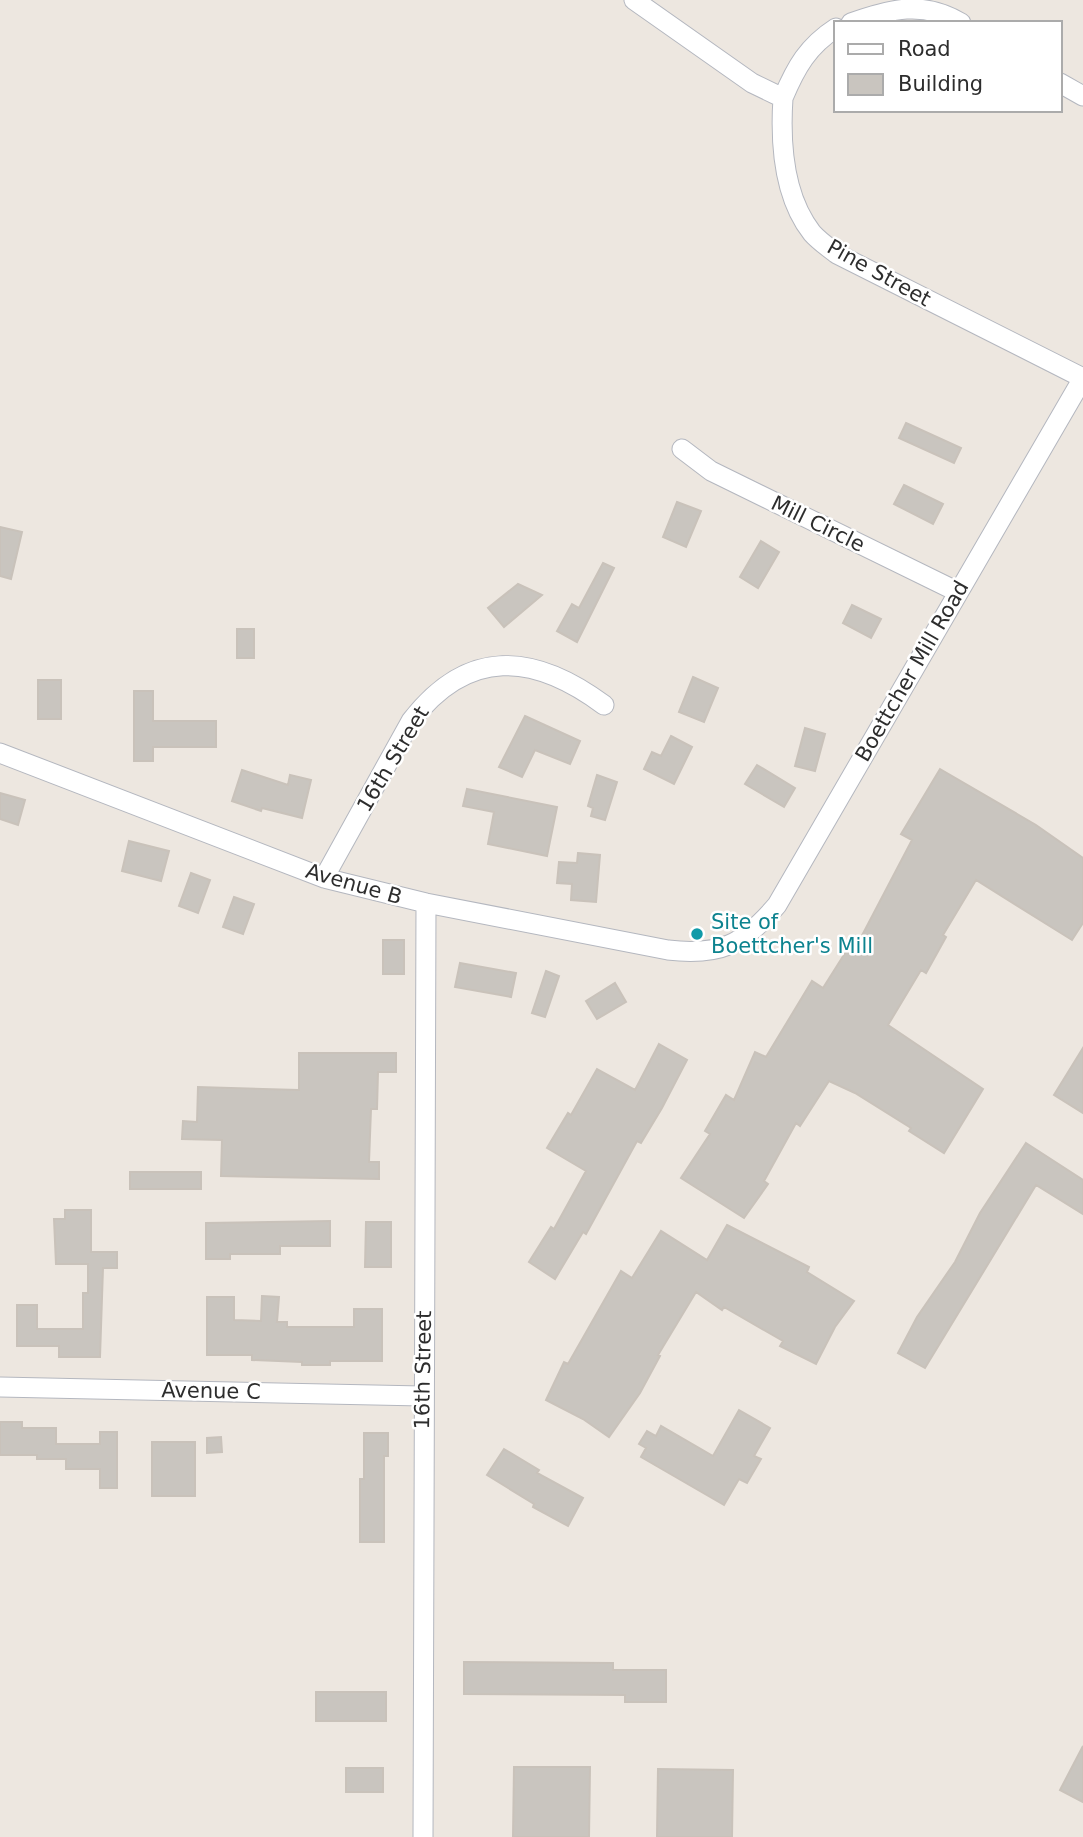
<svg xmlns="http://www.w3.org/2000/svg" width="1083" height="1837" viewBox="0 0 1083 1837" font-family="'DejaVu Sans',sans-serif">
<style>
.building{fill:#c9c5bf;stroke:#c9c2ba;stroke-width:2}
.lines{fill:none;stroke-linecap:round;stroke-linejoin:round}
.street-casing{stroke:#b4b7bf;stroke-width:21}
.street{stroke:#fff;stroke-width:19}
.culture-dot{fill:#0f9aa8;stroke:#fff;stroke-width:2.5}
.labels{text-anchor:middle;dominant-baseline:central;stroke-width:5;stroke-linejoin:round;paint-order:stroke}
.street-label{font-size:21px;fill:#2d2d2d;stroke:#fff}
.culture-label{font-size:21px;fill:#0d838f;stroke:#fff;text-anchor:start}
</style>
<rect width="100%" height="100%" fill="#ede7e0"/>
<path class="building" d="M906,423L961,448L954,463L899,438Z
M904,485L943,504L933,524L894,504Z
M677,502L701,511L686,547L663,537Z
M0,527L22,532L11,579L0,576Z
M761,541L779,552L758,588L740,577Z
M603,563L614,568L577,642L557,631L572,604L579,608Z
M518,584L542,595L504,627L488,608Z
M852,605L881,619L871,638L843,623Z
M237,629H254V658H237Z
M693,677L718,688L704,722L679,712Z
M38,680H61V719H38Z
M134,691H153V721H216V747H153V761H134Z
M525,716L580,741L570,764L535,750L522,777L499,767Z
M805,728L825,734L815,771L795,766Z
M671,736L692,747L674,784L644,769L652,752L661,756Z
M757,765L795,788L784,807L745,784Z
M940,769L1036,825L1083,858V923L1072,940L976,880L943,935L946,937L926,973L921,970L888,1025L983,1089L944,1153L909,1131L911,1128L855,1093L829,1081L800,1126L796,1123L764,1181L768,1184L744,1218L681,1178L710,1134L705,1131L726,1095L734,1100L755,1052L766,1057L812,981L823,988L852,942L857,945L912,840L901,834Z
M242,770L288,785L290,775L311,780L302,818L262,808L261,811L232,801Z
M597,775L617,782L605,820L591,816L593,808L588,806Z
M467,789L557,807L547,856L488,844L494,812L463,806Z
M0,793L25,800L18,825L0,819Z
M129,841L169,851L161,881L122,871Z
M578,853L600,855L596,902L571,900L572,884L557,883L559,862L577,863Z
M191,873L210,880L198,913L179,906Z
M234,897L254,904L243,934L223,927Z
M383,940H404V974H383Z
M460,963L516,973L511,997L455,987Z
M546,971L559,976L545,1017L532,1013Z
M615,983L626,1002L597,1019L586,1001Z
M659,1044L687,1060L662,1108L641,1143L637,1141L586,1234L583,1232L555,1279L529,1262L551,1227L554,1229L586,1171L547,1148L568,1113L571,1115L597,1069L635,1090Z
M1083,1048V1113L1054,1095Z
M299,1053H396V1072H378L377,1109H371L369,1162H379V1179L221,1176L222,1140L182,1139L183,1121L197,1122L198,1087L299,1090Z
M1026,1143L1083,1180V1214L1036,1185L925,1368L898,1353L917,1317L955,1262L980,1213Z
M130,1172H201V1189H130Z
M65,1210H91V1252H117V1268H103L100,1357H59V1346H17V1305H37V1329H83V1293H88V1264H56L54,1219H65Z
M330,1221V1246H280V1254H230V1259H206V1223Z
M366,1222H391V1267H365Z
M727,1225L809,1267L807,1272L854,1301L835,1327L816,1364L780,1346L783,1341L724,1307L722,1310L696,1292L658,1355L660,1356L640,1393L609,1437L583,1419L546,1400L564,1362L568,1364L621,1271L632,1278L661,1231L707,1260Z
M262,1296L279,1297L277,1322H287V1327H354V1309H382V1361H330V1365H302V1362L252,1360V1355H207V1297H234V1320L261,1321Z
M739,1410L770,1428L754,1456L761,1459L747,1483L739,1479L724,1505L641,1457L646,1448L639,1444L647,1431L656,1436L661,1426L713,1456Z
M0,1422H22V1428H56V1444H100V1432H117V1488H100V1469H66V1459H37V1455H0Z
M364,1433H388V1456H384V1542H360V1479H364Z
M221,1437L222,1452L207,1453V1438Z
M152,1442H195V1496H152Z
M504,1449L539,1470L537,1473L583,1498L568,1526L533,1507L534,1504L487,1475Z
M464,1662L613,1663V1670H666V1702H625V1695L464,1694Z
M316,1692H386V1721H316Z
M1083,1746V1802L1060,1790Z
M514,1767H590L589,1837H513Z
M346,1768H383V1792H346Z
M658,1769L733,1770L732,1837H657Z"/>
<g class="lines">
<defs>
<path id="street" d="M634,0L752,83L783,98C780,143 783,196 812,233C819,241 829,248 837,254L1083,378
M851,23C890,9 923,0 961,23
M1060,83L1083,96
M783,98C796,67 808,46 836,28
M682,449L711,471L958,592
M0,753L324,878L426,903L668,950C720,956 743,945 777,905L1083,378
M324,878L411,721C468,647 534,653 604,705
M0,1387L422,1396
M423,1837L426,903"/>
</defs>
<use href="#street" class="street-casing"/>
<use href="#street" class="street"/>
</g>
<circle class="culture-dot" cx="697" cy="934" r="7"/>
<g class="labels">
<g class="street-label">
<text transform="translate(879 273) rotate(29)">Pine Street</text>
<text transform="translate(818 524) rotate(26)">Mill Circle</text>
<text transform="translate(912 671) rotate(-60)">Boettcher Mill Road</text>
<text transform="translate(393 759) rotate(-59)">16th Street</text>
<text transform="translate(354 884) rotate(16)">Avenue B</text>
<text transform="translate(423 1370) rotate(-89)">16th Street</text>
<text transform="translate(211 1391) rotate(1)">Avenue C</text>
</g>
<g class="culture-label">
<text x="711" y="922">Site of<tspan x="711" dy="24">Boettcher's Mill</tspan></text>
</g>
</g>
<rect x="834" y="21" width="228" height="91" fill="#ffffff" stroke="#ababab" stroke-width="2"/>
<rect x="848" y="44" width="35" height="10" fill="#ffffff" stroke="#ababab" stroke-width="2"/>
<text x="898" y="56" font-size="21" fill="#2d2d2d">Road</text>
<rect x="848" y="74" width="35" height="21" fill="#c9c5bf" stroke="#ababab" stroke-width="2"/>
<text x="898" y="91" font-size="21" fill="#2d2d2d">Building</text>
</svg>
